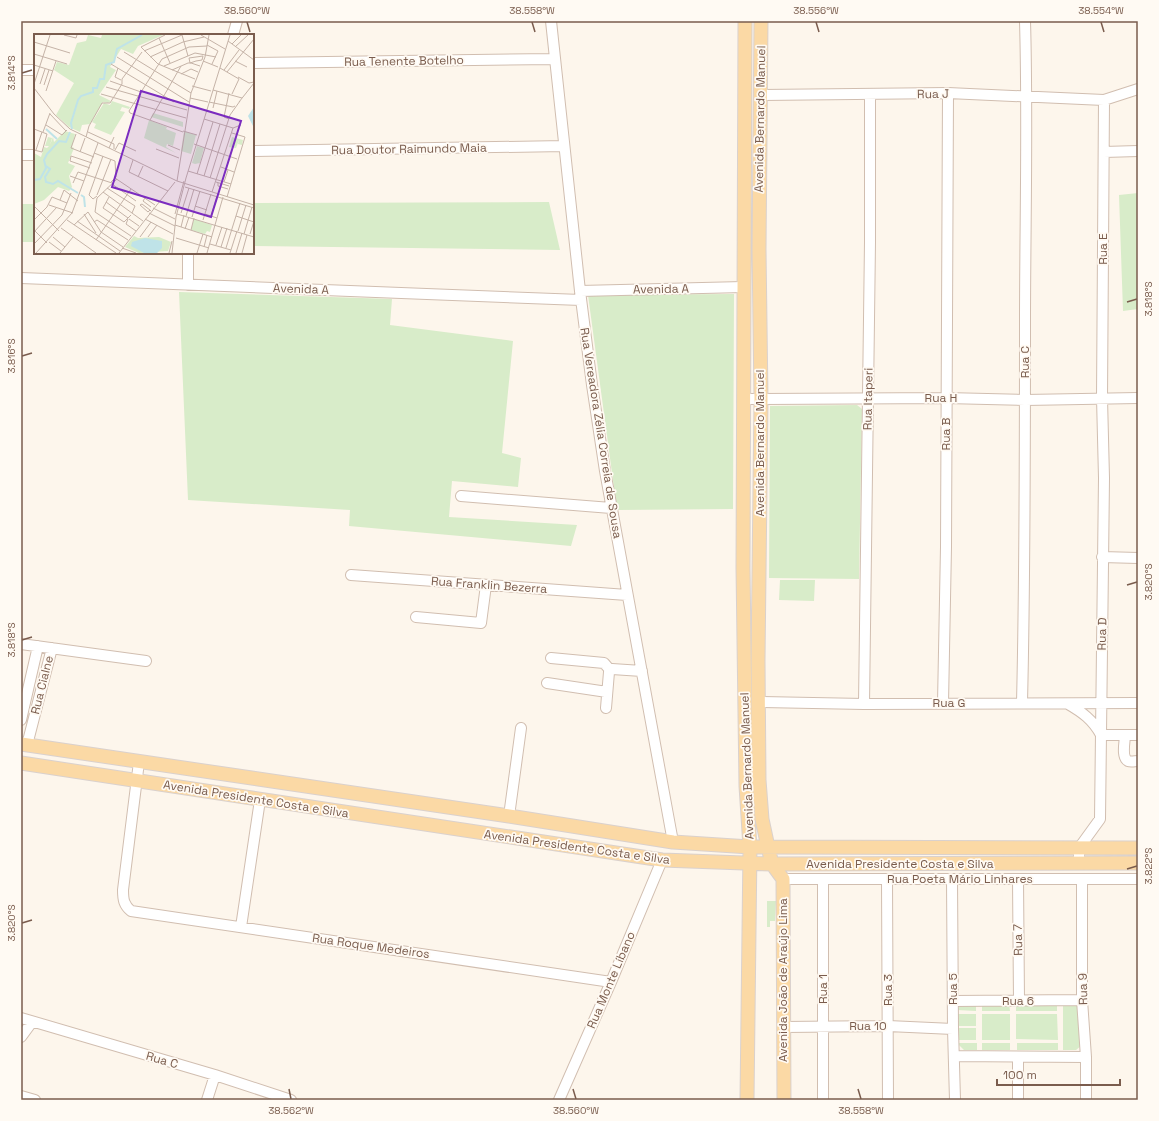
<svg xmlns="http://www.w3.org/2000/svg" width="1159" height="1121" viewBox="0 0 1159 1121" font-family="'Space Grotesk',sans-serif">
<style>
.green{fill:#d8ecc9}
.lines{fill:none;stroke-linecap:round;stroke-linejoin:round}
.minor-casing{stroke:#d1beb0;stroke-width:12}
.major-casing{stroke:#dad1cd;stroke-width:15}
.minor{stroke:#fff;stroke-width:10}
.major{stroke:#fbd9a5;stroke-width:13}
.ticks{fill:none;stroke:#7a5c4d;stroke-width:1.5}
.labels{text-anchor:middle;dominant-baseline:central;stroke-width:3.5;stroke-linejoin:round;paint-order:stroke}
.street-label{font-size:12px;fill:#7a5c4d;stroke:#fffaf3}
.inset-river{fill:none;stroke:#bfe3e8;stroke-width:2}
.inset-road{fill:none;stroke:#c5b3a7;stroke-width:1}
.view{fill:#7b2cbf;fill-opacity:0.15;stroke:#7b2cbf;stroke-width:2}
.inset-edge{fill:none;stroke:#7a5c4d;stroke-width:2}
.neatline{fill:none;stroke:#7a5c4d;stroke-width:1.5}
.ticks-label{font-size:10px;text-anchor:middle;fill:#7a5c4d}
</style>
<rect width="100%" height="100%" fill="#fdf6ec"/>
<path class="green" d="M1138,193V309L1123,311L1119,195Z
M549,202L560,250L253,246V203Z
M21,204H35V242H21Z
M179,292L392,299L390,325L513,341L502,453L521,458L518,487L452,481L449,517L577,525L571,546L349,526L350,510L188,500Z
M734,294L733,509L617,510L588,295Z
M857,405L862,409L859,579L769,578L770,406Z
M780,580H815L814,601L779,600Z
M767,901H776L775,921H770V927H767Z
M962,1003H976V1011L957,1010Z
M982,1003H1009L1010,1011H982Z
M1016,1003H1057V1011H1016Z
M1063,1003H1077L1082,1045L1076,1050H1063Z
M957,1014H976V1026H957Z
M982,1014H1010V1040H982Z
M1016,1014H1057L1058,1040L1016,1039Z
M957,1028H976V1040H957Z
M957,1043H977V1050H964Z
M982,1043H1010V1050H982Z
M1017,1043H1058V1050H1017Z"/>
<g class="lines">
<defs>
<path id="minor" d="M551,21L580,291L592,385L605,471L673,842
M233,35L237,21
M253,63L554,59
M21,70H35
M761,95L948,93L1104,100L1138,89
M253,151L564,146
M1104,152L1138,151
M21,155H35
M21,278L581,300
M188,285V253
M580,291L743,287
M743,399L946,398L1025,400L1138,398
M461,496L611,508
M1102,557L1138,558
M351,575L627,595
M416,617L481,623L486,585
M21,644L146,661
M551,658L604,663L610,670
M547,683L607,692
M760,702L864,704L1138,703
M943,703L946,547L948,93
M1022,703C1025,577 1025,452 1025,326C1025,224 1028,123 1025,21
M864,704L870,242V95
M1068,704C1082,712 1093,720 1101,735
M606,708L609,672L612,669L642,671
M21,720L38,646
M1101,735H1138
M1125,735C1125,741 1121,757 1128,761C1131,762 1135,761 1138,761
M27,745L52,648
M139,762L123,890C123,900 124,905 131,911L611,982
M509,816L521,728
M1079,863V848L1100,819L1104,478L1102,398L1104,100
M783,879H1138
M887,879L888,1100
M952,879L953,1029L955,1100
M1018,879L1019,1001
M1082,879V1000L1086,1057V1100
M241,927L260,800
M953,1001L1082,1000
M21,1018L215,1075L291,1100
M784,1027L888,1026L953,1029
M21,1037L32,1022
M954,1056L1086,1057
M1018,1058V1100
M21,1096L35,1100
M207,1100L215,1075
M559,1100L611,982L662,860
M823,1100V879"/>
<path id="major" d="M745,21L743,568L746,786L750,847L747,1100
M761,21L759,249L761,399L758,661L759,780L762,819L768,847L772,864L783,879L784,1100
M21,744L509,816L673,842L750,847L1138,848
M21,763L662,860L772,864L1138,863"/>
</defs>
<use href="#minor" class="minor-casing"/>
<use href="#major" class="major-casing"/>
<use href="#minor" class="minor"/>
<use href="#major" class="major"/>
</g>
<path class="ticks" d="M247,22L250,32M532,22L535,32M816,22L819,32M1101,22L1104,32M22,73L32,70M1127,302L1137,299M22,356L32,353M1127,585L1137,582M22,640L32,637M1127,869L1137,866M22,923L32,920M289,1089L291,1099M573,1089L576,1099M858,1089L861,1099"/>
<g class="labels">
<g class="street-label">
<text transform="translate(404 61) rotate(-1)">Rua Tenente Botelho</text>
<text transform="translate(933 94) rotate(-1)">Rua J</text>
<text transform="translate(760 119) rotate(-89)">Avenida Bernardo Manuel</text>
<text transform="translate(409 149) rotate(-1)">Rua Doutor Raimundo Maia</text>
<text transform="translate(1103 249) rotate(-90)">Rua E</text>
<text transform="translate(301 289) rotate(2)">Avenida A</text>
<text transform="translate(661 289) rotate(-1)">Avenida A</text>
<text transform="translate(1025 362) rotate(-90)">Rua C</text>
<text x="941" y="398">Rua H</text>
<text transform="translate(868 399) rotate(-89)">Rua Itaperi</text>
<text transform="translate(601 433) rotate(81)">Rua Vereadora Zélia Correia de Sousa</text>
<text transform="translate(946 434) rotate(-90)">Rua B</text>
<text transform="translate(760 443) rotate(-90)">Avenida Bernardo Manuel</text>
<text transform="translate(489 585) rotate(4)">Rua Franklin Bezerra</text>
<text transform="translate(1102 634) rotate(-89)">Rua D</text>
<text transform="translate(42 685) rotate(-76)">Rua Cialne</text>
<text x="949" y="703">Rua G</text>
<text transform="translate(747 766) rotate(-92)">Avenida Bernardo Manuel</text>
<text transform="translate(256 799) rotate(9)">Avenida Presidente Costa e Silva</text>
<text transform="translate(577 847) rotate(8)">Avenida Presidente Costa e Silva</text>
<text x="900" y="864">Avenida Presidente Costa e Silva</text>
<text x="960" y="879">Rua Poeta Mário Linhares</text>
<text transform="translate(1018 940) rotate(-91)">Rua 7</text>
<text transform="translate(371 946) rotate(8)">Rua Roque Medeiros</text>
<text transform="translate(611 980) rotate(-67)">Rua Monte Líbano</text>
<text transform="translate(783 980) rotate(-90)">Avenida João de Araújo Lima</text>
<text transform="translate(823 989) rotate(-90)">Rua 1</text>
<text transform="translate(953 989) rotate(-90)">Rua 5</text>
<text transform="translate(1083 989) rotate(-91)">Rua 9</text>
<text transform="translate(888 990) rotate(-90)">Rua 3</text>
<text x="1018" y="1001">Rua 6</text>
<text x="868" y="1026">Rua 10</text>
<text transform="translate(162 1060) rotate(16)">Rua C</text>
</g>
</g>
<g transform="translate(34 34)">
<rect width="220" height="220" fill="#fdf6ec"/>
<path d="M54,1L67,4L68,1H129L104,12L99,20L87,15L76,33L82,36L65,61L77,67L74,69L69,68L56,90L48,91L46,98L35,93L22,81L40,49L20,36L23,28L35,31L43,9L52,7ZM78,67L96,73L95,75L88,73L86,77L91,78L77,101L60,94L62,90L58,88L70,69L76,71ZM119,79L149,88V93L117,83ZM115,86L133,93L132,95L142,99L139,112L133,110L132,113L142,119L110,104ZM31,97L41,100L38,113L40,114L34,129L41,132L35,142L38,153L35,157L24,153L10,166L0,170V119L7,123L10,113L13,114L15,112H11L14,103L18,104L16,111L19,103L20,108ZM150,97L162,101L157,120L147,117ZM198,103L209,106L208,111L204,110L205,106L202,114L195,113ZM163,112L170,114L166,129L161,130L158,129ZM160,185L178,191L176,198L173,197L171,200L157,196ZM100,202L104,204L125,203L137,208L134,217L105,219L91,213Z" fill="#d8ecc9"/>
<path d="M220,73V94L214,82ZM111,204L128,207V214L123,219H110L97,212L98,208Z" fill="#bfe3e8"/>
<path class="inset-river" d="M12,95L23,105M38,95L37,89L44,66L47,62L59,58V54H63L66,45H70L72,31L80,28L83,15L108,1M12,132L16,135L11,143L12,148L19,150L24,147L44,159M0,146L6,145L12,134L10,126L13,120L25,107L32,108L36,98M47,161L50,163L51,173"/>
<path class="inset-road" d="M30,1L42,4L43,1M131,1L107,13L124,30L161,45M148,1L154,22M167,1L191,15M125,4L136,29M194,7L220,26M0,8L36,19M198,10L207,1M173,11L184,17L178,30M201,13L214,1M110,17L148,1M90,18L157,59M0,20L33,30M83,23L155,68M116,23L149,8L170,3M169,27L184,33M201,27L213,33M77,30L140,68M0,31L19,37M130,32L161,19L182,23M84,34L81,43L87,46M186,34L205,45L198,60M138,36L154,29H156L162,27L168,26L169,22L155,24L156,29H157L166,32M190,36L205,16M193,38L220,5M147,40L157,35L164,38M204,43L215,49L220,48M76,47L107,58M0,50L16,1M6,50L11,35M88,50V45L108,18M10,51L15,36M158,52L177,57M72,53L153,76M0,54L20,80L36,95L143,147L220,171M179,56L208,64M12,57L22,27M195,59L190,83L195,85M67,60L152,84M156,64L174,68M175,68L199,73L201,72M205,68L220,49M179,74L183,57M16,80L32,97M170,85L199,94L207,91M116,86L147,32M12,91L28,101L33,96M0,95L13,100L8,118L0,116M149,97L163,101M9,98L16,79M54,98L80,110V115M149,98L96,79L95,77L128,25L155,13L173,12M42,100L37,114L60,123M52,103L55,92L68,69H76L88,50M160,110L203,125M134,111L146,116M75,114L80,103M122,115L145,124M2,116L8,98M81,116L85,109L102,117M46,118L51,104M60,119L81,127L82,143L77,148M99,126L95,138L134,157M187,133L200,138M56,134L36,127L37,122L58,129M154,137L197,150M163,140L179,88M36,142L50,147M170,142L186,90M104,143L109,132M81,144L121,171M176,144L196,81L206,67M83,145L63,164L61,178L97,202M143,147L157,59L171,23L175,1M182,148L195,152M190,148L194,136M39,149L44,138L78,149M184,149V152L194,155M78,150L102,167M151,153L220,174M73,154L101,172L98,179M69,158L109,187M178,158L199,94M63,161L77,125M63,162L59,165L55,161L69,122M75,163L69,174L90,188L97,181M193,163L211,103L198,99M111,164L109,167L117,173M26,166L30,156L44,167M72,168L94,184M15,171L39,179M0,172L25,197M161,172L173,176M119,174L141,185M116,176L114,178L106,171L108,170L116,176L117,177M115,179L141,192M147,179L155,154M50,180L62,199M141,180L150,147M143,180L220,203M171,180L183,184M152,182L160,155M177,182L183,162M202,182L220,188M158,183L166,157M94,185L92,190L102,197M95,185L105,192M111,185L139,200M0,186L13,173L18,163L33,169M33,186L82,219M169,186L177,160M43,187L86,217M60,188L63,186L94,206M40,191L54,178L67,198L89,213M141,191L178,203M147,193L150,181M27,194L62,219M151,195L155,183M157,196L160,184M1,197L13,209M204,197L212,171M0,198L23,173M210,200L218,173M216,200L220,187M19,203L31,213M106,203L117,188M114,203L123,191M142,204L175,214M62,206L97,155M15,208L27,217M0,210L28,181L37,159M176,210L197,216M182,211L188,193M170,213L173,201M187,213L193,194M88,214L102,219M192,214L206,169M2,219L38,179L64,109M26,219L39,203M85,219L141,148M135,219L138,207M138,219L142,183L152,144L196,1M163,219L169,200M173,219L189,163M196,219L203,197M202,219L208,199M208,219L213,201"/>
<path class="view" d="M107,57L207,87L177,183L78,153Z"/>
<rect width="220" height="220" class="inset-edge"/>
</g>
<rect width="1159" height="1121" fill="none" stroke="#fffaf3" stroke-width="44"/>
<path d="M997 1079v6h123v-6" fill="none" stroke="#7a5c4d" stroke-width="2"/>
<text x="1003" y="1079" font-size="12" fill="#7a5c4d" stroke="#fffaf3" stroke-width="3" paint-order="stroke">100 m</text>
<rect x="22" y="22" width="1115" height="1077" class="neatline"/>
<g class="ticks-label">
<text x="247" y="14">38.560°W</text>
<text x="532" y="14">38.558°W</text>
<text x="816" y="14">38.556°W</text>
<text x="1101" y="14">38.554°W</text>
<text transform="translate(11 73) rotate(-90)" y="4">3.814°S</text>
<text transform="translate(1148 299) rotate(-90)" y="4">3.818°S</text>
<text transform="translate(11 356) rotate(-90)" y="4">3.816°S</text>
<text transform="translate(1148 582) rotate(-90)" y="4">3.820°S</text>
<text transform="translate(11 640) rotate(-90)" y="4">3.818°S</text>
<text transform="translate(1148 866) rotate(-90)" y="4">3.822°S</text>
<text transform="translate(11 923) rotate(-90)" y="4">3.820°S</text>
<text x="291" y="1114">38.562°W</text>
<text x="576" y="1114">38.560°W</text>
<text x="861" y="1114">38.558°W</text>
</g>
</svg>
